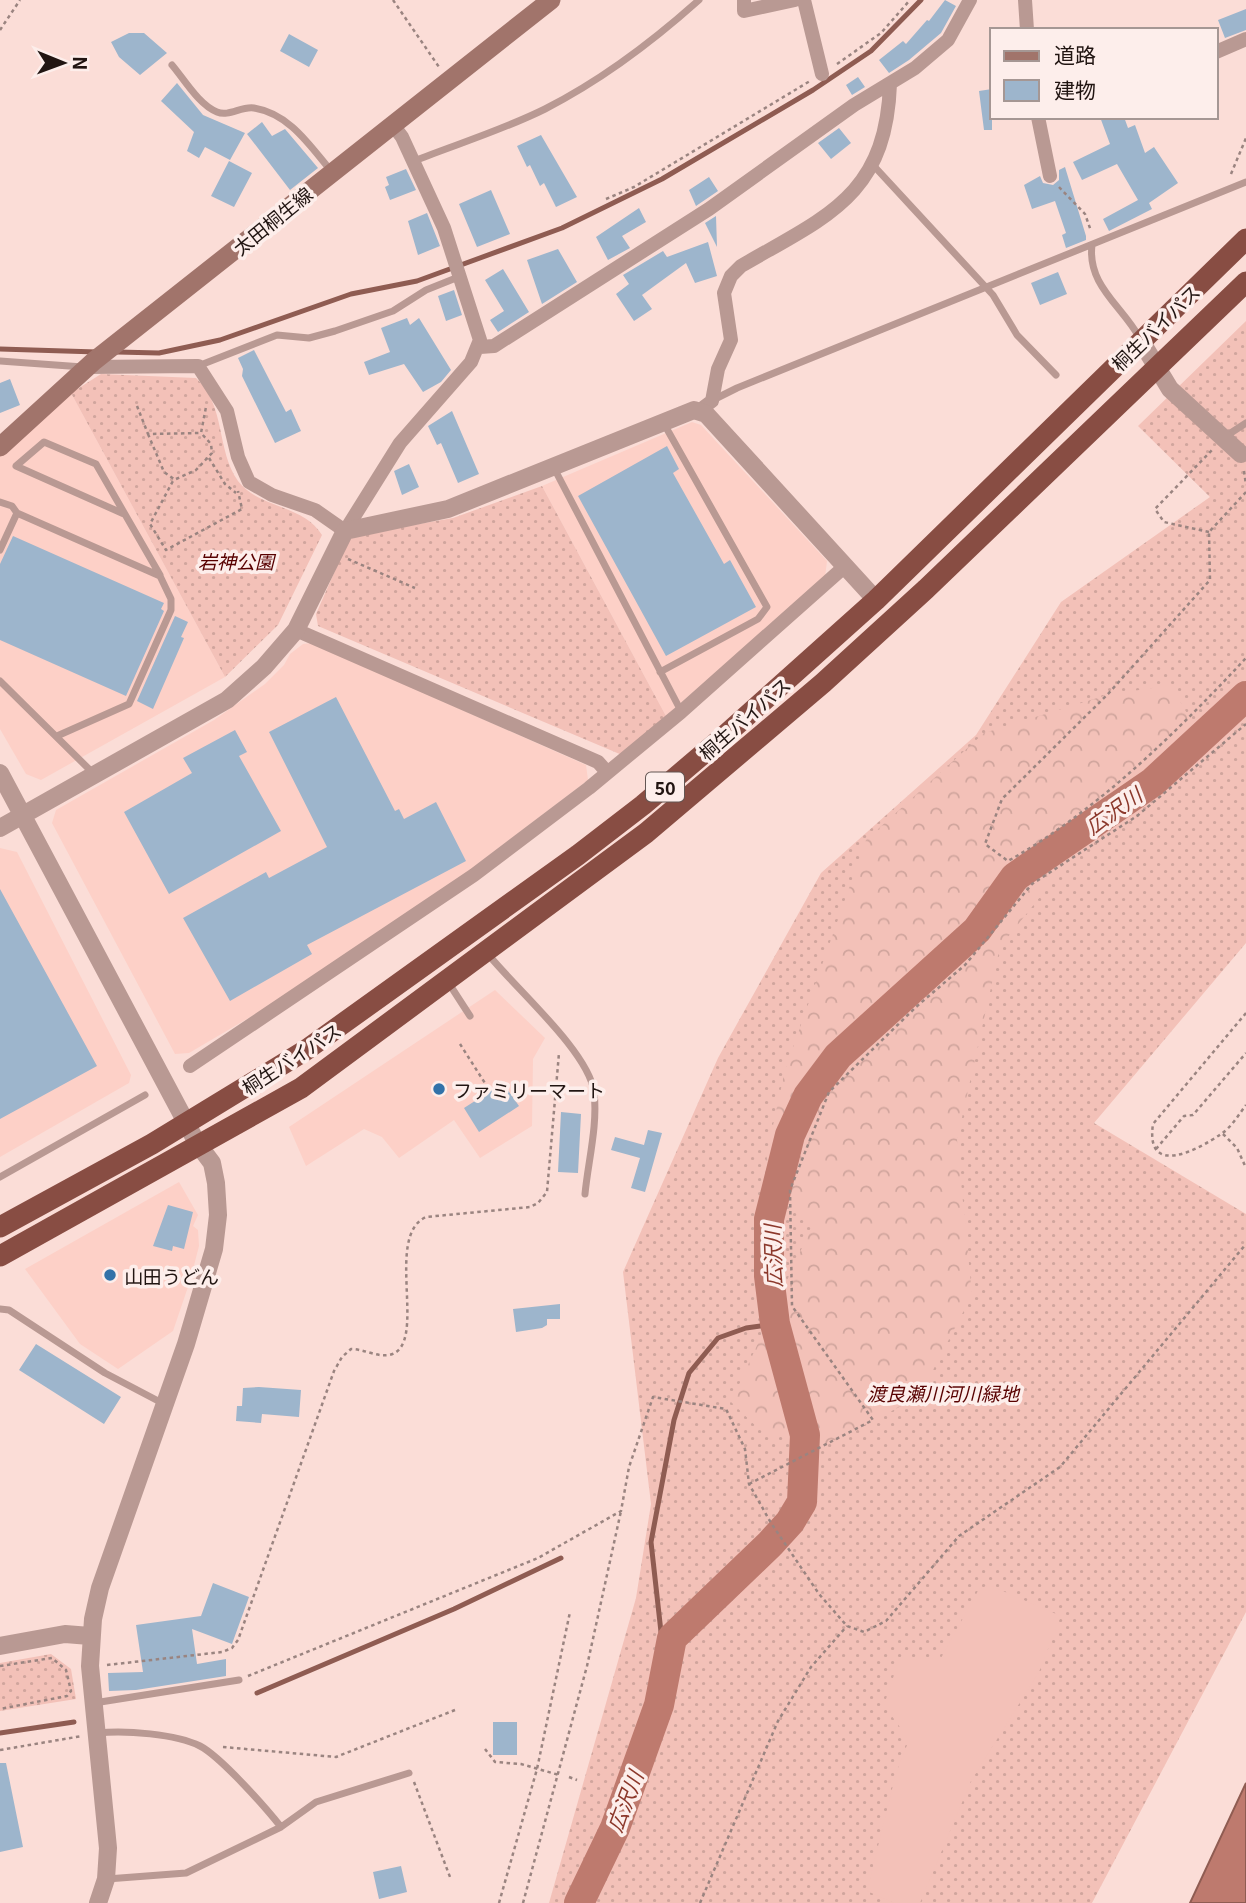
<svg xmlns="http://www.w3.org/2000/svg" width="1246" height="1903" viewBox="0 0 1246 1903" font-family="Georgia,'Noto Sans JP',serif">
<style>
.built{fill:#fdd0c7}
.grass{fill:url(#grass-dots)}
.forest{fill:url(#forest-crowns)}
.garden{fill:#f3c1b8}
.water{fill:#be7a6e;stroke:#8f5c52;stroke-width:2}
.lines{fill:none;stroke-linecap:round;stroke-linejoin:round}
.stream{stroke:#8f5c52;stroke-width:5}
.river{stroke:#be7a6e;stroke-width:30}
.building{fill:#9db5cc}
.path{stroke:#9a8480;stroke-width:2.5;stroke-dasharray:3.5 3.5;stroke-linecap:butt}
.service{stroke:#b99993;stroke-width:7}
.minor{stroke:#b99993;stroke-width:14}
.tertiary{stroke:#b99993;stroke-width:18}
.secondary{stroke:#a1746b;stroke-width:19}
.trunk{stroke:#884d43;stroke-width:21}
.poi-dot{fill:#3272a9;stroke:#fdeeeb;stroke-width:2.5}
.labels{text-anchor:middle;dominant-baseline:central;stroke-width:7;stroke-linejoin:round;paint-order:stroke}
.shield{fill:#fdeeeb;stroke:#635653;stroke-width:2}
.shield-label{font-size:18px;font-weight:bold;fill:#211512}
.street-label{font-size:19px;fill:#211512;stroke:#fdeeeb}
.park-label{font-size:19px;font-style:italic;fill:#580100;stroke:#fdeeeb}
.poi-label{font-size:19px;fill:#211512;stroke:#fdeeeb;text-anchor:start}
.water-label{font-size:21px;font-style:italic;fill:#8c382b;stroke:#fdeeeb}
</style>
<defs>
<pattern id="grass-dots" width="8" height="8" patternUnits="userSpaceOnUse" patternTransform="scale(1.75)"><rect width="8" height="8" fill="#f3c1b8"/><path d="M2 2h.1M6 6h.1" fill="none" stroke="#d0a59d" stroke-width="1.8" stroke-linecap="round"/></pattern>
<pattern id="forest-crowns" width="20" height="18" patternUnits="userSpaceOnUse" patternTransform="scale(1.75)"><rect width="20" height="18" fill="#f3c1b8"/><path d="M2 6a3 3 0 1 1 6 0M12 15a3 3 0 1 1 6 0" fill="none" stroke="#d0a59d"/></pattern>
</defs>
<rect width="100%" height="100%" fill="#fbddd7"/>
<path class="built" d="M71,393L225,677L41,780L26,774L0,729V454Z
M692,422L701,425L827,561L825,577L666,716L542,486Z
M312,643L586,765L588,780L441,892L298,989L189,1053L175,1054L52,823L56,810L214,720L265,684L284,665L290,654L303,644Z
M0,848L17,852L131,1075L129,1083L0,1157Z
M495,990L545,1038L533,1059L532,1126L480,1158L454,1120L399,1158L382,1137L364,1129L306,1166L289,1127Z
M179,1182L198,1215L193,1226L198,1230L199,1246L190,1281L173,1331L118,1369L80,1344L25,1269Z"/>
<path class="grass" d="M1246,321V943L1094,1123L1246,1214V1612L1092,1903H549L636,1598L651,1504L623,1272L718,1058L821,873L976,735L1061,602L1210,497L1138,426Z
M101,374L196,378C226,405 216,450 238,481C259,509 303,504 322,535L278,625L225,677L71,393Z
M542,486L666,716L622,755L318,626L316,614L348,541L356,535L453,518Z
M51,1654L71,1669L76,1699L0,1711V1663Z"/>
<path class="forest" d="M1171,685L1198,733L1128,786L1000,947L957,1140L972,1295L919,1397L823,1446L760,1430L731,1402L812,1226L764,1167L785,1070L866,840L984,733L1107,695Z"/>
<path class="garden" d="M989,1585L1061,1616L1039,1672L971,1781L920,1903H894L867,1891L896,1773L909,1740L884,1705L899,1660L941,1658L979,1589Z"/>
<path class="water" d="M1246,1783V1903H1190Z"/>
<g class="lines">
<path class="stream" d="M0,349L97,352
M117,352L159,353L220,340L351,294L417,281L562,228L662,179L813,90L871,51L921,0
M665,1668L651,1542L674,1420L689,1373L718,1338L746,1328L775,1324
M257,1693L454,1609L561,1558
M0,1733L74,1722"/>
<path class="river" d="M579,1903L615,1828L659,1705L672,1638L770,1544L790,1522L802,1502L805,1435L775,1324L769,1276V1219L790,1135L808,1096L838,1056L977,930L1015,877L1153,782L1246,696"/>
</g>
<path class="building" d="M945,0L956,6L941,33L909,60L889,73L879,60L903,41L906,44L927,20L929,21Z
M1246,9V30L1225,38L1218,20Z
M129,33H144L167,53L140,75L119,57L111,42Z
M289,34L318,50L309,67L280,51Z
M858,77L865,87L852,95L846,85Z
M177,83L203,115L245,133L230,160L205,147L199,158L187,151L194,132L161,101Z
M992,89V130H984L979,91Z
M1100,117H1124L1128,128L1135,125L1145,153L1154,147L1178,183L1149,203L1152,209L1109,231L1103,219L1138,200L1117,164L1082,180L1073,162L1110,144Z
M262,122L272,136L285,129L318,168L290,190L247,134Z
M839,128L851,143L831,159L818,143Z
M541,135L577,197L556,207L544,183L540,186L530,165L527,167L517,146Z
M229,161L252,173L234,207L211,196Z
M1065,167L1086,236V240L1066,248L1062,235L1066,233L1055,201L1032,209L1024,185L1040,176L1043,183L1053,185L1059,180V170Z
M406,169L416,190L390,200L385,187L389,185L386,177Z
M709,177L718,191L696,206L689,190Z
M491,190L510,234L477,247L459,204Z
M639,208L646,222L622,236L630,248L608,260L596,237Z
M427,213L440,246L418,255L408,221Z
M716,216L717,247L705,223Z
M708,242L717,276L695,283L686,263L642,295L652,309L634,321L616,294L629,284L623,275L663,251L667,257Z
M558,249L577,282L542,304L527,260Z
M503,269L529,312L498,332L490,320L504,311L485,280Z
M1058,272L1067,294L1040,305L1031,283Z
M454,290L462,315L446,321L438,296Z
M407,318L410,325L419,318L451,370L441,382L423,392L404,364L369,375L364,362L390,352L381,328Z
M254,350L286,412L291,409L301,431L275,443L242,376L243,369L238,358Z
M10,379L20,405L0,413V383Z
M452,411L479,474L458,483L441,443L437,445L428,426Z
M667,446L679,469L673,473L724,564L730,560L756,607L666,656L578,496Z
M409,464L419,487L402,495L394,471Z
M13,536L164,603L161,609L164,611L126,696L0,640V564Z
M175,616L188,622L181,637L184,638L153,709L137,701Z
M336,697L395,811L399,809L404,819L436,802L466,861L307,945L312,954L230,1001L183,918L266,872L269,878L327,847L269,732Z
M235,730L247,752L239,756L281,831L169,894L124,812L192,773L183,758Z
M0,889L97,1066L0,1119Z
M503,1083L519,1106L479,1132L464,1108Z
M561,1112L581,1114L578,1173L558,1172Z
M648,1130L662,1133L645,1192L631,1188L640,1158L611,1150L615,1137L644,1145Z
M168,1205L193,1212L184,1249L173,1246L172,1251L153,1246Z
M560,1304V1319H547V1325L542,1328L516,1332L513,1309Z
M36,1344L121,1397L104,1424L19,1370Z
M259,1387L301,1390L299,1417L262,1414L261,1423L236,1421L237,1406H242L243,1388Z
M213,1583L249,1597L232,1644L192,1629L197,1664L226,1659V1676L136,1690L109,1691L108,1673L143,1672L136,1625L201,1616Z
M493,1722H517V1755H493Z
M0,1763H6L23,1847L0,1852Z
M401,1866L407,1892L379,1899L373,1872Z"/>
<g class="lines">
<path class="path" d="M393,0L439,67
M0,30L20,0
M837,64L881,33L910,0
M1231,174L1246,138
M1059,187L1085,214L1091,231
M606,199L634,187L810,81
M137,406L148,434L201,433L206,407
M148,434L164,472L174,479L150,524L166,550L242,509L238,491
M209,458L225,484L236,493
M1244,471L1246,485
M176,479L196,470L212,453L211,444L201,433
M1246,492L1209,532L1210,580L1108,694L1002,799L985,844L1008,861C1097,811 1177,732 1246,658
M1209,532L1164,522L1155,509L1212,450
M348,559L415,588
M1246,1013L1153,1124C1145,1178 1198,1150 1221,1134C1231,1128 1239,1114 1246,1105
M460,1044L490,1091
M1223,1134L1237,1148L1246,1168
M1156,1149L1184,1116L1193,1115L1246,1053
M749,1484L873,1420L792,1306L790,1190L829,1092L916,1007L965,965L1032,884L1137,816L1246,724
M107,1665L222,1652L232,1648L238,1640L334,1371L342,1357L351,1349C364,1349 376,1357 389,1355C430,1347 383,1236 426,1217L530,1207L538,1203L547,1192L559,1053
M0,1666L52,1658L66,1670L71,1691L67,1696L0,1709
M248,1676L538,1558L621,1511L629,1467L653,1397L726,1409L745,1449L749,1484L771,1523L819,1594L847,1626L864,1632L886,1621L959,1536L1060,1467L1246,1244
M223,1747L336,1757L455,1710
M485,1749L495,1762L521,1764L559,1775
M0,1750L82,1736
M569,1777L577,1780
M414,1782L450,1877
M499,1903L537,1769L570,1612
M523,1903L587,1666L621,1511
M700,1903L778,1721L811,1667L847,1626"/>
<path class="service" d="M172,65C184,79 199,105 217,112C229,117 241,106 254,108C290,114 310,146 332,172
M414,161C457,144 503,130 545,109C602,80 651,43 699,0
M873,165L993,295L1017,335L1056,375
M1092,245C1087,285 1122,306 1139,337
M0,361L83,367
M198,366L277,335L309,338L335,331L393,311L426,290L461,276
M713,400L737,388L1246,182
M1223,438L1246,423
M554,468L681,711
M0,502L12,506L17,513
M124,514L16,466L44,442L96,464L160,575
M0,550L17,513L160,576L171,599V610L129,704L57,736
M660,672L758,619L767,607L663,422
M0,681L95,775
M487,953C515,988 589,1052 594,1092C598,1125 588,1162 585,1194
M448,982L470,1016
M0,1177L145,1095
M0,1309L9,1310L105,1373L164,1404
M94,1703L239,1680
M98,1733C125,1730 176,1734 200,1746C221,1757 266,1808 281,1827
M107,1879L186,1873L281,1827L316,1802L409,1773"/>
<path class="minor" d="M744,0V11L795,0
M804,0L822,74
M1025,0L1027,30
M1216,52L1246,39
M1038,117L1050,176
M480,347L494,346L709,209L854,105L915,68L948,40L970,0
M87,367L198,366L227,411L238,457L249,482L272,495L315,510L345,531L400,443L471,362L480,340L444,228L402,137L393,125
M700,410L712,401L718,369L731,340L724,293L731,276L741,266C827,216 886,196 890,84
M296,630L598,762L607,772
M190,1066L474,875L589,788L681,712L843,568"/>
<path class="tertiary" d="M1141,341L1170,389L1241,454
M0,773L197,1143L212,1163L216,1183L218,1215L214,1249L186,1344L100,1588L93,1619L90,1666L108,1848L106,1879L98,1903
M0,828L227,700L264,667L296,630L345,531L448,509L694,410L706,414L876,600
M0,1646L65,1634L90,1636"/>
<path class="secondary" d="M0,447L94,361L551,0"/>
<path class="trunk" d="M0,1227L152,1144L306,1050L578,855L643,805L723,737L876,600L1246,239
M0,1256L301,1088L646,833L823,683L926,589L1246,282"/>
</g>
<g class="poi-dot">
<circle cx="439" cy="1089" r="7"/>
<circle cx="110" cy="1275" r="7"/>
</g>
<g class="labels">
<rect class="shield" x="646" y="772.5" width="38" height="29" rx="5"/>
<g class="shield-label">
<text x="665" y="787">50</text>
</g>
<g class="street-label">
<text transform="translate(272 220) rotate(-39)">太田桐生線</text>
<text transform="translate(1155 327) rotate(-44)">桐生バイパス</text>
<text transform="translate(744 718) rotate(-41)">桐生バイパス</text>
<text transform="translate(291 1058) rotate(-33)">桐生バイパス</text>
</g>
<g class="park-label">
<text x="236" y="560">岩神公園</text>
<text x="943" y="1392">渡良瀬川河川緑地</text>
</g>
<g class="poi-label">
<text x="453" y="1089">ファミリーマート</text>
<text x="124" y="1275">山田うどん</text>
</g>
<g class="water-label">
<text transform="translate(1113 810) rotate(-35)">広沢川</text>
<text transform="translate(772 1256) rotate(-92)">広沢川</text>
<text transform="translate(624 1801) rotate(-69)">広沢川</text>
</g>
</g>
<rect x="990" y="28" width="228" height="91" fill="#fdeeeb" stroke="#a59794" stroke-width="2"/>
<rect x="1004" y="51" width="35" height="10" fill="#a1746b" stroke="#a59794" stroke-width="2"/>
<text x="1054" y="63" font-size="21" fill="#211512">道路</text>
<rect x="1004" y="80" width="35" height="21" fill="#9db5cc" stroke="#a59794" stroke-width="2"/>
<text x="1054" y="98" font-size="21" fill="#211512">建物</text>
<g transform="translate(63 63) rotate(91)" stroke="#fdeeeb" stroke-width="5" paint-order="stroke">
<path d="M0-5L12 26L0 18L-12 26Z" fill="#211512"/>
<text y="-10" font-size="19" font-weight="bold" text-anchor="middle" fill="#211512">N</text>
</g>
</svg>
